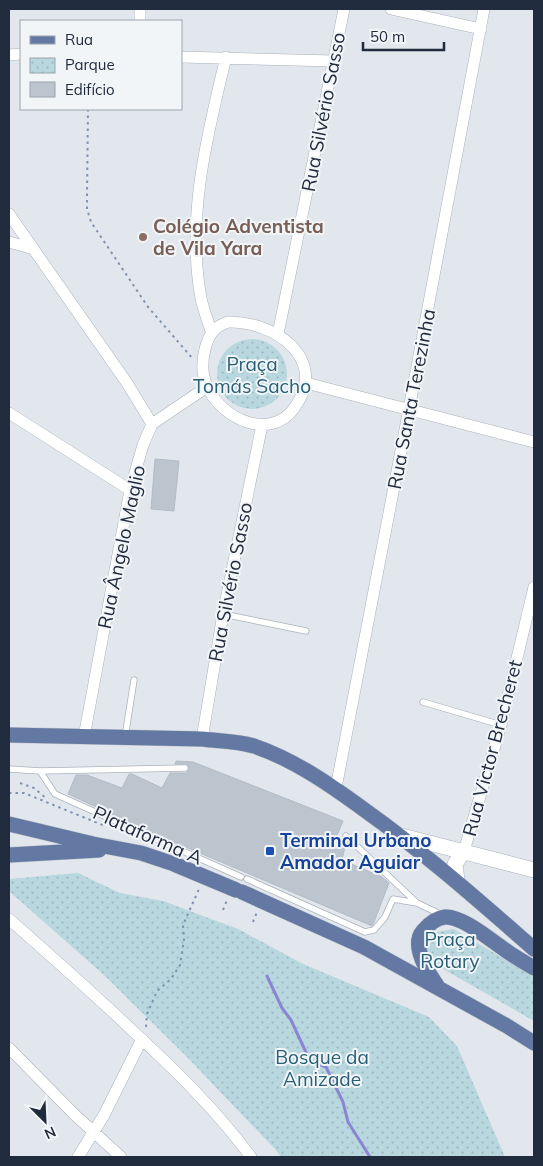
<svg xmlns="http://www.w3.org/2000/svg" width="543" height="1166" viewBox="0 0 543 1166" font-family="Mulish,sans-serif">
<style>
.park{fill:url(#park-dots)}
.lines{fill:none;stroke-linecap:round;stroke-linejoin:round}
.stream{stroke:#8b85d4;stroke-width:3}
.building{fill:#bcc5cd;stroke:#b3bcc6}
.lane-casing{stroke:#abb2bb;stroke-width:7}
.street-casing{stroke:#abb2bb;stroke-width:12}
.secondary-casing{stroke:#a4b0be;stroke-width:16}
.primary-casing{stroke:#c1c4c9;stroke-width:16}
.path{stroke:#7f93b1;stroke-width:2;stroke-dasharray:2.5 4;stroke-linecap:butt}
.lane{stroke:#fff;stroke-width:5.5}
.street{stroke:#fff;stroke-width:11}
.secondary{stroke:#fff;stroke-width:15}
.primary{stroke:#6379a4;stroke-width:15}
.education-dot{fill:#8d6e63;stroke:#f1f5f8;stroke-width:2}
.transit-dot{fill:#1a4fb4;stroke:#f1f5f8;stroke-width:2}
.labels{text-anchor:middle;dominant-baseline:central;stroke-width:4;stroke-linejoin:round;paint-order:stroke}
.street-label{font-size:19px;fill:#202b3d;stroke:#f1f5f8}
.education-label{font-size:19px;font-weight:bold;fill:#785e54;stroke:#f1f5f8;text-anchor:start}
.park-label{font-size:19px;fill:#285f76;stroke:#f1f5f8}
.transit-label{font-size:19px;font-weight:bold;fill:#164399;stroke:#f1f5f8;text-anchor:start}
</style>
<defs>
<pattern id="park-dots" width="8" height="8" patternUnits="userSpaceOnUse" patternTransform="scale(1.25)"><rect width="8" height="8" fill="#b8d7de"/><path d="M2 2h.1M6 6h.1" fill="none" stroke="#9eb9bf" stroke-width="1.8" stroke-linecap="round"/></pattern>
</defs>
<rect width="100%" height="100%" fill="#e1e7ec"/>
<path class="park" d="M217 374a35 35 0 1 1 70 0a35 35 0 1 1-70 0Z
M78,873L120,893L163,901L238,929L303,964L429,1017L457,1046L505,1157H281L274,1148L187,1057L104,975L9,891V879Z
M454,929L534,977V1021L431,962L427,951V941L436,932Z"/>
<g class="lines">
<path class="stream" d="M267,976L282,1008L291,1020L310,1061L326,1067L343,1102L348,1122L370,1157"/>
</g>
<path class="building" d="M155,459L179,461L174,511L151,509Z
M176,761L193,762L343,821L336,838L346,842L342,860L382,877L389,883L374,922L372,926L162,837L68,794L76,775H87L122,788L129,774H132L162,788L170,773H186L189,770L188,764H175Z"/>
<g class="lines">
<defs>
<path id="lane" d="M223,614L306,631
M423,702L501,725
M125,737L134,680
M9,769L40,771L185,768
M40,771L55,794L241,877
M346,836L417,903
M247,879L365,932L374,930L385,917L393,899L417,903L442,915"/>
<path id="street" d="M140,9V21
M391,9L481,29
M9,55L21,54
M181,57L334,61
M9,214L127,383L152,424
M9,242L34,249
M228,322C274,321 329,358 295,407C271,442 221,419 207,386C202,375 202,361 205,349C209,334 214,327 228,322Z
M211,331C208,321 203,309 201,298C186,218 207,135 226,57
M278,334L344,9
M306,383L534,442
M9,413L130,490
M84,737L130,490L143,445L152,424L207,387
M202,739L223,614L262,425
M336,788L409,409L484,9
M464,851L501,725L534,587
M9,919C51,956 93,993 134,1032C176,1071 217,1111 251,1157
M9,1048L75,1115L121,1157
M78,1157L104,1115L142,1039"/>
<path id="secondary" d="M402,836L534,870
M457,881L455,864L464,851"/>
<path id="primary" d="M9,735L202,739C219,741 238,741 254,746C295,760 332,786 366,811C425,853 479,901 534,949
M9,824L93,844L141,853L174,864L236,890
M9,855L99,850
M242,892L364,947L507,1026L534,1043
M438,987C429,974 410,946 423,931C428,925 436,918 445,917C464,916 495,944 511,954C519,959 527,964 534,968"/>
</defs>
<use href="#lane" class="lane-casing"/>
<use href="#street" class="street-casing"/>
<use href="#secondary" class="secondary-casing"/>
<use href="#primary" class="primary-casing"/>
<path class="path" d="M88,109L87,194V209L91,222L148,307L193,359
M20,783L34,788L47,799
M9,793H24L105,826
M223,910L227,900
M253,922L257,912
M146,1027L147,1014L157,991L171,979L180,965L184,940L183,925L199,889"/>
<use href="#lane" class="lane"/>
<use href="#street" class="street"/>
<use href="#secondary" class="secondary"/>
<use href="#primary" class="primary"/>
</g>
<circle class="education-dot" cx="143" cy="237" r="5"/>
<rect class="transit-dot" x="265" y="846" width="10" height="10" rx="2.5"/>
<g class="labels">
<g class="street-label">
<text transform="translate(323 112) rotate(-79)">Rua Silvério Sasso</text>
<text transform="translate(411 399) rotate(-79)">Rua Santa Terezinha</text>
<text transform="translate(121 547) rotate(-78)">Rua Ângelo Maglio</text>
<text transform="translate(230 582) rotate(-79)">Rua Silvério Sasso</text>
<text transform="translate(492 748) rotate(-75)">Rua Victor Brecheret</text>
<text transform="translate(148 835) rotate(24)">Plataforma A</text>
</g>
<g class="education-label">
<text x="153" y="226">Colégio Adventista<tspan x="153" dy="22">de Vila Yara</tspan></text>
</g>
<g class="park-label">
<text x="252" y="364">Praça<tspan x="252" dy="22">Tomás Sacho</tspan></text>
<text x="450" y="939">Praça<tspan x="450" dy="22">Rotary</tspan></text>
<text x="322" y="1057">Bosque da<tspan x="322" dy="22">Amizade</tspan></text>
</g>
<g class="transit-label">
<text x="280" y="840">Terminal Urbano<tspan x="280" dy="22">Amador Aguiar</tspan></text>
</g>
</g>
<rect width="543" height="1166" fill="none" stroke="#202b3d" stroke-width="20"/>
<rect x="20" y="20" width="162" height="90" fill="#f1f5f8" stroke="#9da4ad"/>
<rect x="30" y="36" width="25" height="8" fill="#6379a4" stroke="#9da4ad"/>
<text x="65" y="45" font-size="15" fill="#202b3d">Rua</text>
<rect x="30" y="58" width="25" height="15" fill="url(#park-dots)" stroke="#9da4ad"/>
<text x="65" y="70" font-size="15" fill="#202b3d">Parque</text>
<rect x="30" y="82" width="25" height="15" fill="#bcc5cd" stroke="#9da4ad"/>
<text x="65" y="95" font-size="15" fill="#202b3d">Edifício</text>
<g transform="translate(45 1121) rotate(156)" stroke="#f1f5f8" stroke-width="4" paint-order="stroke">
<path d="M0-4L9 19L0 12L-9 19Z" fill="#202b3d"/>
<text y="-8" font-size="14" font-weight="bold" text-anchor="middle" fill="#202b3d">N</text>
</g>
<path d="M363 42v8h81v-8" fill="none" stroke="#202b3d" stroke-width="2.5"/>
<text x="370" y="42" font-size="15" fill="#202b3d" stroke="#f1f5f8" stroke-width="4" paint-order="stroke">50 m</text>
</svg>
